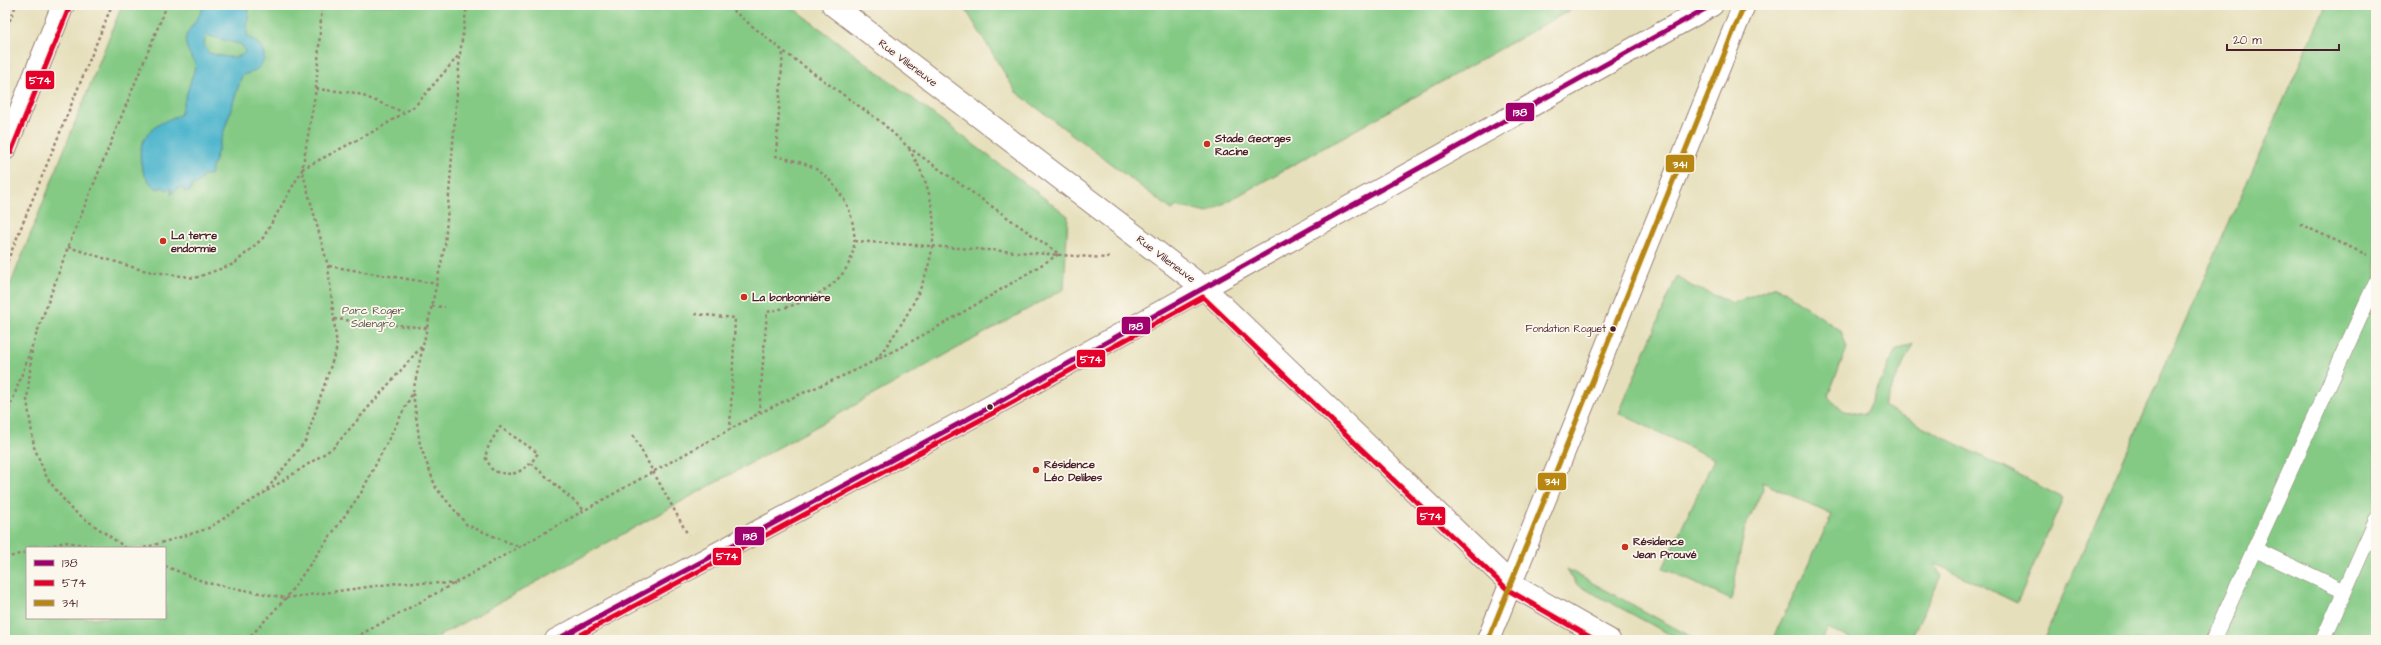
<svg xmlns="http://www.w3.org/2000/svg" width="2381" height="645" viewBox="0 0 2381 645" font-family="'Architects Daughter',sans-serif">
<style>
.green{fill:#84ca85;stroke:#677458;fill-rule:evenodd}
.water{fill:#4fb6cd;stroke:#4c6a7c;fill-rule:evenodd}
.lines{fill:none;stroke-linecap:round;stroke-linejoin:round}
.lane-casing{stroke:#987f73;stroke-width:16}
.street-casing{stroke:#987f73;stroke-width:24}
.secondary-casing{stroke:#987f73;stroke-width:24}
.path{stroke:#987f73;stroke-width:2.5;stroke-dasharray:3 3;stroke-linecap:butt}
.lane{stroke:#fff;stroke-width:15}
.street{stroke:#fff;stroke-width:22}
.secondary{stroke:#fff;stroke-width:22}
.bus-1-casing{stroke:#fbf7ec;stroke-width:8}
.bus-2-casing{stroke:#fbf7ec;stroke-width:8}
.bus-3-casing{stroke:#fbf7ec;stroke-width:8}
.bus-1{stroke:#a0006e;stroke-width:5}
.bus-2{stroke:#e4002b;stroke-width:5}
.bus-3{stroke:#b78712;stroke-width:5}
.poi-dot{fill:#c8321e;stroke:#fbf7ec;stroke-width:1.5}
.bus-dot{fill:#4a1f2b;stroke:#fbf7ec;stroke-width:1.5}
.labels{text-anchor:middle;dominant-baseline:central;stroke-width:3.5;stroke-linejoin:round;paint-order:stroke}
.bus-label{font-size:10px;fill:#4a1f2b;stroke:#fbf7ec;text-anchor:end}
.street-label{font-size:11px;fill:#4a1f2b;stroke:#fbf7ec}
.poi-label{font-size:11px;font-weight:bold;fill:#4a1f2b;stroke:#fbf7ec;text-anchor:start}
.park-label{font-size:11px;fill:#5b5246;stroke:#fbf7ec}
.line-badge{stroke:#fbf7ec;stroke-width:1.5}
.badge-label{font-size:11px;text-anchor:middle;font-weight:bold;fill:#fff}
</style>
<rect width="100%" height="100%" fill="#fbf7ec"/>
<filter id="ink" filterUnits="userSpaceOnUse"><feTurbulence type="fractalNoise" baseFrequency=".025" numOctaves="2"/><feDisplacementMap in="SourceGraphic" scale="8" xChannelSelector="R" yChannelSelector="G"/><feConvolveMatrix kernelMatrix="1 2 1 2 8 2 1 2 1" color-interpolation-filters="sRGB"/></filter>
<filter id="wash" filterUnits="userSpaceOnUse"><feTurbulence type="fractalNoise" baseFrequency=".012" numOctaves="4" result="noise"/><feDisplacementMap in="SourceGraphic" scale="16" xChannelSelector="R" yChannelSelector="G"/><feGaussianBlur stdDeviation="0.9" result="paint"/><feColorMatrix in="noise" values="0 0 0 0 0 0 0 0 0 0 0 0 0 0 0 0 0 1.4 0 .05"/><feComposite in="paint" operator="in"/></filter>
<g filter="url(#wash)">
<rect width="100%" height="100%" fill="#e6dfbb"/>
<path class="green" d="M122,5H789L1068,216L1064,289L432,640H5V298ZM27,548H165V618H27Z
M963,5H1579L1207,213L1177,206L1172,210L1016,92Z
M2326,5H2376V640H2043Z
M1677,276L1691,286L1733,303L1776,286L1841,331L1847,348L1828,396L1844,411L1865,415L1895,351L1913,344L1883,406L2063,498L2017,603L1934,563L1941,576L1910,640H1853L1828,628L1822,640H1772L1832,515L1762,482L1763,489L1745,527L1731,600L1663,568L1714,459L1619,413Z
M1567,569L1697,640H1680L1576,584Z"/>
<path class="water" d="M204,5H249L247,36C272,48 269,70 242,75L210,175H204L198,184H193L190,191L184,192L183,187L175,190L171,195V188L166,190L163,187L158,189C149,184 143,175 141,164C136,136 156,123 180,115L196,64C173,32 193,34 204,5ZM206,35L242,45L245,52C238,62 220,55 209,53L204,45Z"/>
</g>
<g filter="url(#ink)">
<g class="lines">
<defs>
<path id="lane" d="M2254,549L2344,591
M2213,640L2376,282
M2323,640L2376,520"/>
<path id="street" d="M833,5L1204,288L1512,585L1609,640
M1488,640L1744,5"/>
<path id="secondary" d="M5,149L63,5
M556,640L992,406L1712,5"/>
</defs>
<use href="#lane" class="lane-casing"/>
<use href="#street" class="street-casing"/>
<use href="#secondary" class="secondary-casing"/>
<path class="path" d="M5,32L16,5
M316,89L356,93L403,112
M302,169L378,129L415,106L460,54L467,5
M2300,224L2367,255
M855,241L1106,258L1109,256
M68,247L142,270L195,278L234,264L263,238L302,170L316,89L322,5
M329,266L437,284
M5,267L112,5
M432,306L445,307
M695,314L735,318L730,430
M334,319L427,328
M32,351L27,400L34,447L47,478L71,509L126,548
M876,360C927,293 958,228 909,149
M413,393L420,445L436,488L467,525L517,546
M759,413L767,312C808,304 859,282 854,232C852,218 850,209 843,198C835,185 823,171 808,165C798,161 786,159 776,156L783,51
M5,421L68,247L167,5
M633,435L688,535
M531,463C516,475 513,476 493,471L485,457L489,445L500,427L538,453L531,463L584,510
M267,491L333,448L422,346
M42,548L65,542L106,548
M144,548L207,529L264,493L306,440L337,347L328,266L302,170
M5,558L27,552
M165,566L207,583L286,598L405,582L455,584
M247,640L286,598L361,493L413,392L445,245L460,54
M350,640C487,567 621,488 758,414C796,394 838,380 876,360C939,328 999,291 1059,254L908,147L881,122L783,51L726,5"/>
<use href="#lane" class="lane"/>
<use href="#street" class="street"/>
<use href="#secondary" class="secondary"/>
<defs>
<path id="bus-1" d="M556,640L992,406L1712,5"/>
<path id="bus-2" d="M11,152L69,8
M571,640L995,412L1203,297L1508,590L1595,640"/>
<path id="bus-3" d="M1488,640L1744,5"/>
</defs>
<use href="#bus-1" class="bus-1-casing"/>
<use href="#bus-2" class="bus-2-casing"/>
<use href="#bus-3" class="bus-3-casing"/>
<use href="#bus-1" class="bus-1"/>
<use href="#bus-2" class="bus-2"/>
<use href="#bus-3" class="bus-3"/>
</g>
</g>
<g class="poi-dot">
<circle cx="1207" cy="144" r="4"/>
<circle cx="163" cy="241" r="4"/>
<circle cx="744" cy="297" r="4"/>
<circle cx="1036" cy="470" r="4"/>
<circle cx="1625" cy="547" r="4"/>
</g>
<g class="bus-dot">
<circle cx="1613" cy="329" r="3.5"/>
<circle cx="990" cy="407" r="3.5"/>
</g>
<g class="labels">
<g class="bus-label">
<text x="1606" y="329">Fondation Roguet</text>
</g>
<g class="street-label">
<text transform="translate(908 63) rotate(37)">Rue Villeneuve</text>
<text transform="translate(1166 259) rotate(37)">Rue Villeneuve</text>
</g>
<g class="poi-label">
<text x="1215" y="138">Stade Georges<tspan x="1215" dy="13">Racine</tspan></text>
<text x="171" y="235">La terre<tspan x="171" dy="13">endormie</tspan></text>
<text x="752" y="297">La bonbonnière</text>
<text x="1044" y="464">Résidence<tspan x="1044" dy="13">Léo Delibes</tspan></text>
<text x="1633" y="541">Résidence<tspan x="1633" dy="13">Jean Prouvé</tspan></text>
</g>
<g class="park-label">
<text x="373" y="310">Parc Roger<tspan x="373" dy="13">Salengro</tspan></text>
</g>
</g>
<g class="line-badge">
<rect x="25" y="70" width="30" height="20" rx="4" fill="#e4002b"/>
<rect x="1505" y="102" width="30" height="20" rx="4" fill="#a0006e"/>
<rect x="1665" y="154" width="30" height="19" rx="4" fill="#b78712"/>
<rect x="1121" y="316" width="30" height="19" rx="4" fill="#a0006e"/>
<rect x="1076" y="349" width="30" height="19" rx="4" fill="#e4002b"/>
<rect x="1537" y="472" width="30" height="19" rx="4" fill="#b78712"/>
<rect x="1416" y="506" width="30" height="20" rx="4" fill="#e4002b"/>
<rect x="734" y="526" width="31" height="20" rx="4" fill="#a0006e"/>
<rect x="712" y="547" width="30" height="19" rx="4" fill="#e4002b"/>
</g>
<g class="badge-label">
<text x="40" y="84">574</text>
<text x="1520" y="116">138</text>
<text x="1680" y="168">341</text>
<text x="1136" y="330">138</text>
<text x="1091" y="363">574</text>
<text x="1552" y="485">341</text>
<text x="1431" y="520">574</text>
<text x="750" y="540">138</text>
<text x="727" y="560">574</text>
</g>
<rect width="2381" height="645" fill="none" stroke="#fbf7ec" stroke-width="20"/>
<rect x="26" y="547" width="140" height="72" fill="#fbf7ec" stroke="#b4a19f"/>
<rect x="34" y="560" width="20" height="6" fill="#a0006e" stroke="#b4a19f"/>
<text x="62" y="567" font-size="12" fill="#4a1f2b">138</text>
<rect x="34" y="580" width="20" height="6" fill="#e4002b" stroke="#b4a19f"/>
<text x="62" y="587" font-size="12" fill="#4a1f2b">574</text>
<rect x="34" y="600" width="20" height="6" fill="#b78712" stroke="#b4a19f"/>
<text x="62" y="607" font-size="12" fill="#4a1f2b">341</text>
<path d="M2227 44v6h112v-6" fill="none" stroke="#4a1f2b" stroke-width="2"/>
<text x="2233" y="44" font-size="12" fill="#4a1f2b" stroke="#fbf7ec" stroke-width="3" paint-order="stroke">20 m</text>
</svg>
